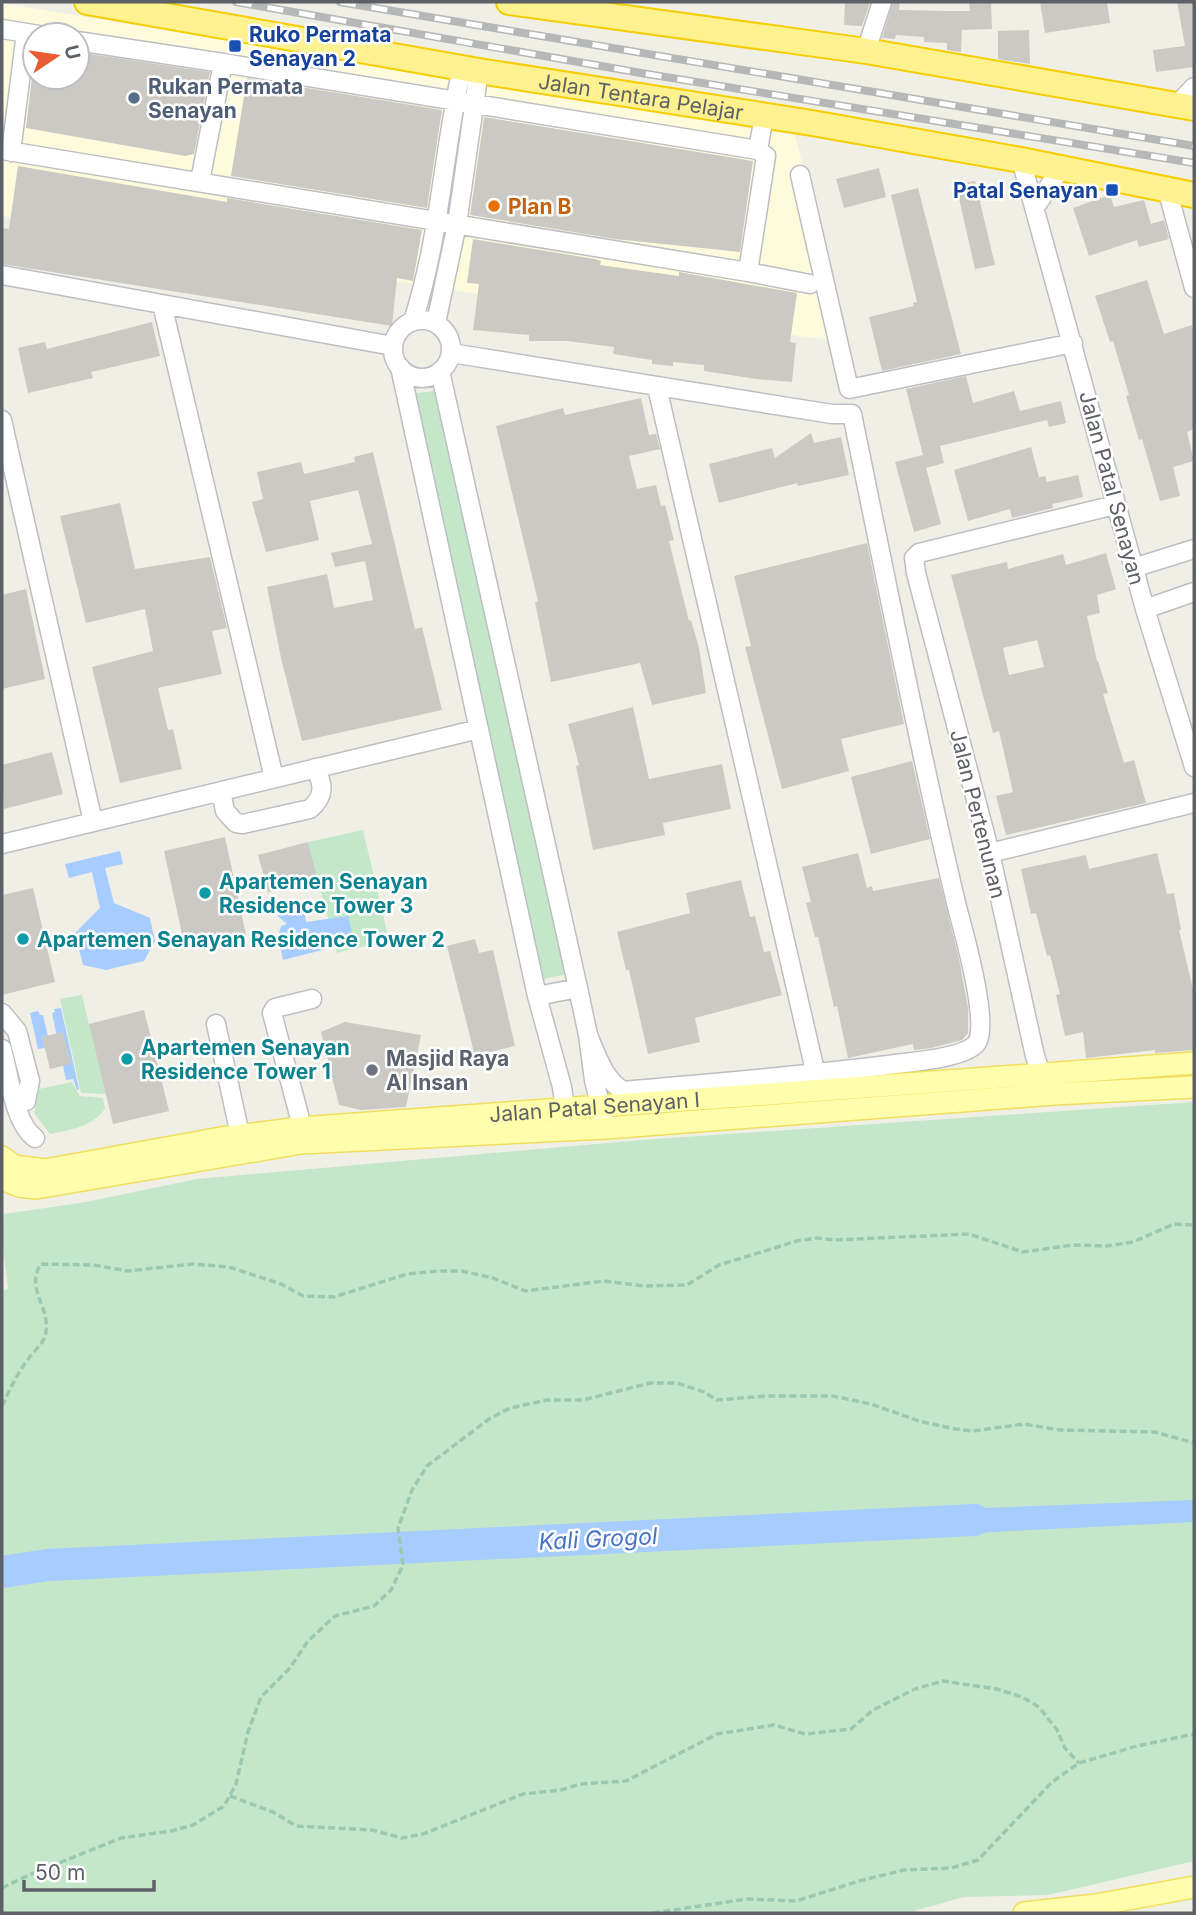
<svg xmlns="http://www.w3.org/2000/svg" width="1196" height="1915" viewBox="0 0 1196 1915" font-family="Inter,sans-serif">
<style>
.commercial{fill:#fefbdd;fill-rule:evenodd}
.green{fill:#c3e7c8}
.water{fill:#a7ccff}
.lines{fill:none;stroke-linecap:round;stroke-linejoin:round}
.river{stroke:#a7ccff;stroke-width:32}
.building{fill:#cbc9c3;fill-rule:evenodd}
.minor-casing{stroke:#bdbec4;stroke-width:21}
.major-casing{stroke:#f1de5d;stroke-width:24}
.highway-casing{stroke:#f5cd01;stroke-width:28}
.path{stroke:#9cc8af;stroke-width:3.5;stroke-dasharray:7 3.5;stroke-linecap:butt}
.minor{stroke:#fff;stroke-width:18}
.major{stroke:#fffeac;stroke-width:21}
.highway{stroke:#fdf190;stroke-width:24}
.rail-casing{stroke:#b6b7b7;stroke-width:8}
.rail{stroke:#fff;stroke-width:5;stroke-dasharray:16;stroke-linecap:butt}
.transit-dot{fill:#1a4fb4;stroke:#fff;stroke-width:2.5}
.service-dot{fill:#5c6f8a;stroke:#fff;stroke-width:2.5}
.food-dot{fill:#e8710a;stroke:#fff;stroke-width:2.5}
.culture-dot{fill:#0f9aa8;stroke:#fff;stroke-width:2.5}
.worship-dot{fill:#6b7280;stroke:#fff;stroke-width:2.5}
.labels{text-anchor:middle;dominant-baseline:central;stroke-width:5;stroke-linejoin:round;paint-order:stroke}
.transit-label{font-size:21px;font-weight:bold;fill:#164399;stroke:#fff;text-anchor:start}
.service-label{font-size:21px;font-weight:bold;fill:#4e5e75;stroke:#fff;text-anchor:start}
.street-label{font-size:21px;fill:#5d6066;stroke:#fff}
.food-label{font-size:21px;font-weight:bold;fill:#c56008;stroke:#fff;text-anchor:start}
.culture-label{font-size:21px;font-weight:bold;fill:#0d838f;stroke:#fff;text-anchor:start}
.worship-label{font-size:21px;font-weight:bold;fill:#5b616d;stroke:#fff;text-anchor:start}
.water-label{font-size:23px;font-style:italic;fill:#4872c4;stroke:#fff}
</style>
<rect width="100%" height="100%" fill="#f0efe6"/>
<path class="commercial" d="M2,3L795,135L845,342L457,291L2,216ZM35,35H77V77H35Z"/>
<path class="green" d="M434,391L567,974L540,980L410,394Z
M363,830L389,940L337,953L308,842Z
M82,995L106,1094L81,1093L60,999Z
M72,1082L80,1096L103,1098L105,1109C91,1127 71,1130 50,1134L34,1113L39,1089Z
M1194,1102V1861L1048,1895L964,1897L907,1913H2V1291L8,1289L2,1238L4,1214L86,1202L197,1179L642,1140Z"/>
<path class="water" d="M120,851L123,864L105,868L114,903L150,918L155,941L144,961L106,970L83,965L75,933L100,908L92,872L69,878L65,864Z
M303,902L306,922L348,916L354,942L283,960L278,936L281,926L287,924L277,915L285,904Z
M61,1008L79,1089L77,1090L73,1079L66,1080L52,1013L55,1012L54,1009Z
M38,1011L40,1015H43L48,1036L42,1037L45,1048L38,1049L30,1013Z
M1194,1500V1522L933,1535L932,1510Z"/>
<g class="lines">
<path class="river" d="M2,1572L48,1565L975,1520"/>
</g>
<path class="building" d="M845,2H870L862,26L844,25Z
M893,2H900L899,10L948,11H970L969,2H991L992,29L962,30L961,52L947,50V43L924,42V37L896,35L895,39L882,38Z
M1040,2H1107L1110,23L1045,33Z
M1177,2H1194V67L1156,72L1153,50L1185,46Z
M1029,30L1030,64L998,59V31Z
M77,52L210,72L194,154L185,156L26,128L32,77H77Z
M247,78L442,110L427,208L231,176Z
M484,117L753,161L740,252L615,239L470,215Z
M18,166L227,202V198L422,230L413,281L397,278L392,326L2,264V228L9,229Z
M879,168L886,197L844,208L836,179Z
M975,181L995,265L975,269L956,185Z
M918,188L961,354L882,371L869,317L914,306L913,303L917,302L891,195Z
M1110,195L1114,207L1144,200L1151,224L1164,220L1169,239L1139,247L1137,240L1089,256L1073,208Z
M473,239L595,259L601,261L600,265L679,276V272L797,293L790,342L796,343L792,382L756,379L704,371V365L673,362V366L652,364V360L613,354L614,347L567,341H529V335L473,330L479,284L467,283Z
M1147,280L1164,334L1192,325L1194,332V429L1187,432L1194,461L1173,467L1180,496L1160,501L1142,439L1139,440L1126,396L1129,395L1113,341L1110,342L1095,296Z
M152,322L160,356L91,372L93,378L28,393L18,348L45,342L47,349Z
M966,376L973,403L1014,391L1020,411L1061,401L1066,423L1049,427L1047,420L940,446L944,463L926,468L941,524L914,532L895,462L923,455L906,389Z
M641,398L649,435L656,434L660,449L629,456L637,489L656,485L661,506L665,505L674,540L669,541L689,621L691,620L699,648L706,693L652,705L640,663L551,682L535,602L538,601L496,426L563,408L565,415Z
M811,433L814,443L841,437L849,475L798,486L797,483L719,503L709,464L772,448L775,458Z
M1031,447L1039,477L1045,476L1047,482L1078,475L1083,497L1052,504L1053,508L1012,518L1010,509L968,521L954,470Z
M373,452L415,629L422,627L442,710L302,741L281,658L267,587L327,574L334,608L373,600L365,561L335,567L331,553L372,544L358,490L310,501L319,540L266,552L252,502L263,499L257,472L301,462L304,474L355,462L354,457Z
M120,503L135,569L210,557L227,628L212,631L222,674L158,688L168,730L173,729L182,769L120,783L92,667L153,651L145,609L86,623L60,516Z
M867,543L904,724L841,739L849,771L782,789L745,647L751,646L734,576Z
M1106,553L1116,589L1097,595L1100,613L1087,616L1097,661H1098L1108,693L1103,694L1124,763L1134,760L1146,803L1006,835L996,796L1013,792L999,731L993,733L951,575L1007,562L1008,569L1063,554L1066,565ZM1037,640L1044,667L1009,675L1003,648Z
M26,589L45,679L2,689V595Z
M633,707L649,779L722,764L731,809L663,823L665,835L593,850L576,766L579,765L568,724Z
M52,752L63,794L4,809L2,765Z
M912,761L930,839L871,854L851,777Z
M225,837L246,935L185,948L164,851Z
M308,842L318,880L268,892L258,855Z
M858,853L867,888L872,886L873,891L939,878L959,959L968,1008V1033L962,1040L931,1048L914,1050L913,1044L848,1058L837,1006L834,1007L818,937H815L806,903L811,902L802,867Z
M1157,853L1167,894L1174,893L1181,930H1179L1194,993V1050L1155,1053V1050L1086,1058L1083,1032L1065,1036L1056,995L1060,994L1050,955L1047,956L1036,913L1031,914L1021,869L1086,855L1089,869Z
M741,880L750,917L755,916L764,952L770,951L782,995L695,1018L700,1042L648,1054L629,970H626L617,932L690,913L686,893Z
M33,888L55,982L2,995V895Z
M475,939L479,953L493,950L515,1046L475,1056L447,946Z
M144,1010L169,1111L113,1124L89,1024Z
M345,1022L421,1035L406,1107L361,1110L339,1105L321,1032Z
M63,1032L71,1064L50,1069L42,1037Z"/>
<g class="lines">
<defs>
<path id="minor" d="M2,29L39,35
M77,41L223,63
M866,51L882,2
M1178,104L1194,87
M2,150L748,272L810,284
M758,150L764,116
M11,152L26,33
M1021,160L1145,609L1194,767
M800,175L849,389L1073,343
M200,181L223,63L758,150L766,156L748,272
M1167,189L1194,288
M1036,206L1061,168
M2,275L393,346
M162,304L274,778
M393 349a29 29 0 1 1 58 0a29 29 0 1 1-58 0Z
M413,321C440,238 443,152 462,68
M436,323L457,224L479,71
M451,353L832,414H852C886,579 918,743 957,907C963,930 992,1030 975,1045C959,1059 909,1062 888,1065C800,1076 712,1083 624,1091C605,1082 596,1054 588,1035
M400,367L537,996L562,1087L568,1130
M440,371L578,988L588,1035L594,1080L603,1116
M657,387L816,1075
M2,420L93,822
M1133,568L1194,549
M1145,609L1194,592
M221,791L225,811L236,823L243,824L310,809C325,796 324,785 315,768
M2,844L479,729
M990,853L1194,803
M537,996L578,988
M2,1013L17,1031L30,1081L26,1101L15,1102
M216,1024L240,1135
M2,1049C9,1075 14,1123 35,1138
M1041,1073L1035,1056L990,853L916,573L914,558L919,553L1115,505
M301,1140L299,1115L272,1013L275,1008L312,999"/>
<g id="major">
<path id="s1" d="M2,1157L14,1166L45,1170L221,1138L300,1128L1194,1063"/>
<path d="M2,1179L19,1186L36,1188L301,1143L606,1128L1054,1094L1194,1087"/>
<path d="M1024,1913L1096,1905L1194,1887"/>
</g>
<g id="highway">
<path id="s2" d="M87,2L479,71L812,123L1021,160L1194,195"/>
<path d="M509,2L866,51L1194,108"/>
</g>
</defs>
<use href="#minor" class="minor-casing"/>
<use href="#major" class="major-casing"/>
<use href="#highway" class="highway-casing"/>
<path class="path" d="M2,1406C10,1389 18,1372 29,1358C34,1351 43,1344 45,1336C53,1308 24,1290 41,1264L93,1265L128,1271L193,1264L229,1267L281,1284L303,1296L334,1297L407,1274L438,1271H462L493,1278L525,1291L604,1281L644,1286L687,1285L719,1265L797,1241L817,1238L834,1240L969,1234L1023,1252L1073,1245L1107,1246L1133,1242L1174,1224L1194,1225
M230,1796L273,1812L296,1826L372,1830L402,1838L423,1834L523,1794L561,1790L580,1784L626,1781L717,1734L774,1725L805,1734L851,1729L873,1710L915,1689L943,1681L997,1689L1022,1697L1039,1707L1057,1730L1065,1748L1079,1763
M2,1888L29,1875L121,1838L171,1831L193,1825L224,1806L236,1784L248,1732L261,1697L290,1668L308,1641L335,1616L374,1606L391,1590L403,1565L398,1528L412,1490L427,1466L489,1419L510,1408L547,1400H583L650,1383H677L704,1392L717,1400L766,1396H833L871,1404L919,1421L955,1429L973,1431L1024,1424L1060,1430L1155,1432L1194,1443
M653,1913L747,1899L796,1901L859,1881L904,1870L951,1868L978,1860L1052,1782L1079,1763L1137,1746L1194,1734"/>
<use href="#minor" class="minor"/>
<use href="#major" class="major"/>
<use href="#highway" class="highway"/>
<defs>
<path id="rail" d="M236,2L641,73L1194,163
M340,2L1194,146"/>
</defs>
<use href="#rail" class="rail-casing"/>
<use href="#rail" class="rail"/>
</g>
<g class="transit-dot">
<rect x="228" y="39" width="14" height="14" rx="3.5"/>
<rect x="1105" y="183" width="14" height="14" rx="3.5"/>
</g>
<circle class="service-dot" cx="134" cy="98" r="7"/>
<circle class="food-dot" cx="494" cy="206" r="7"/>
<g class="culture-dot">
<circle cx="205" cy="893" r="7"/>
<circle cx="23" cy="939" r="7"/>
<circle cx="127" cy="1059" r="7"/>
</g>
<circle class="worship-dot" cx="372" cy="1070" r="7"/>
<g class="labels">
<g class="transit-label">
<text x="249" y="34">Ruko Permata<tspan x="249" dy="24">Senayan 2</tspan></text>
<text x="1098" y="190" text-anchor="end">Patal Senayan</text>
</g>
<g class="service-label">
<text x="148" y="86">Rukan Permata<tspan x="148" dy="24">Senayan</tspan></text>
</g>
<g class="street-label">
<text stroke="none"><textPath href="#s2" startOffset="562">Jalan Tentara Pelajar</textPath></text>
<text transform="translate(1112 488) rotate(75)">Jalan Patal Senayan</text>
<text transform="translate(978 814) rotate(76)">Jalan Pertenunan</text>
<text stroke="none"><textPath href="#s1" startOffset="600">Jalan Patal Senayan I</textPath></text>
</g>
<g class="food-label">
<text x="508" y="206">Plan B</text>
</g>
<g class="culture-label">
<text x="219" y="881">Apartemen Senayan<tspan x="219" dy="24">Residence Tower 3</tspan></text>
<text x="37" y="939">Apartemen Senayan Residence Tower 2</text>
<text x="141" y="1047">Apartemen Senayan<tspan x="141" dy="24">Residence Tower 1</tspan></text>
</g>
<g class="worship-label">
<text x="386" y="1058">Masjid Raya<tspan x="386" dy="24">Al Insan</tspan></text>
</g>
<g class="water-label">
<text transform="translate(598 1539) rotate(-3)">Kali Grogol</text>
</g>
</g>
<rect width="1196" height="1915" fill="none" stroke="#5d6066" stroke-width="7"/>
<g transform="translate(56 56) rotate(77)"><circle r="33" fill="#ffffff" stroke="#bebfc2" stroke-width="2"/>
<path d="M0-5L12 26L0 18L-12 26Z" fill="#e95c33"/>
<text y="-10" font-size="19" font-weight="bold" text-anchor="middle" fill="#5d6066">U</text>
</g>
<path d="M24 1880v10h130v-10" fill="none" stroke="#5d6066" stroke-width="3.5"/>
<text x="35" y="1880" font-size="21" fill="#5d6066" stroke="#ffffff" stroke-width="5" paint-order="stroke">50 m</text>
</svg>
